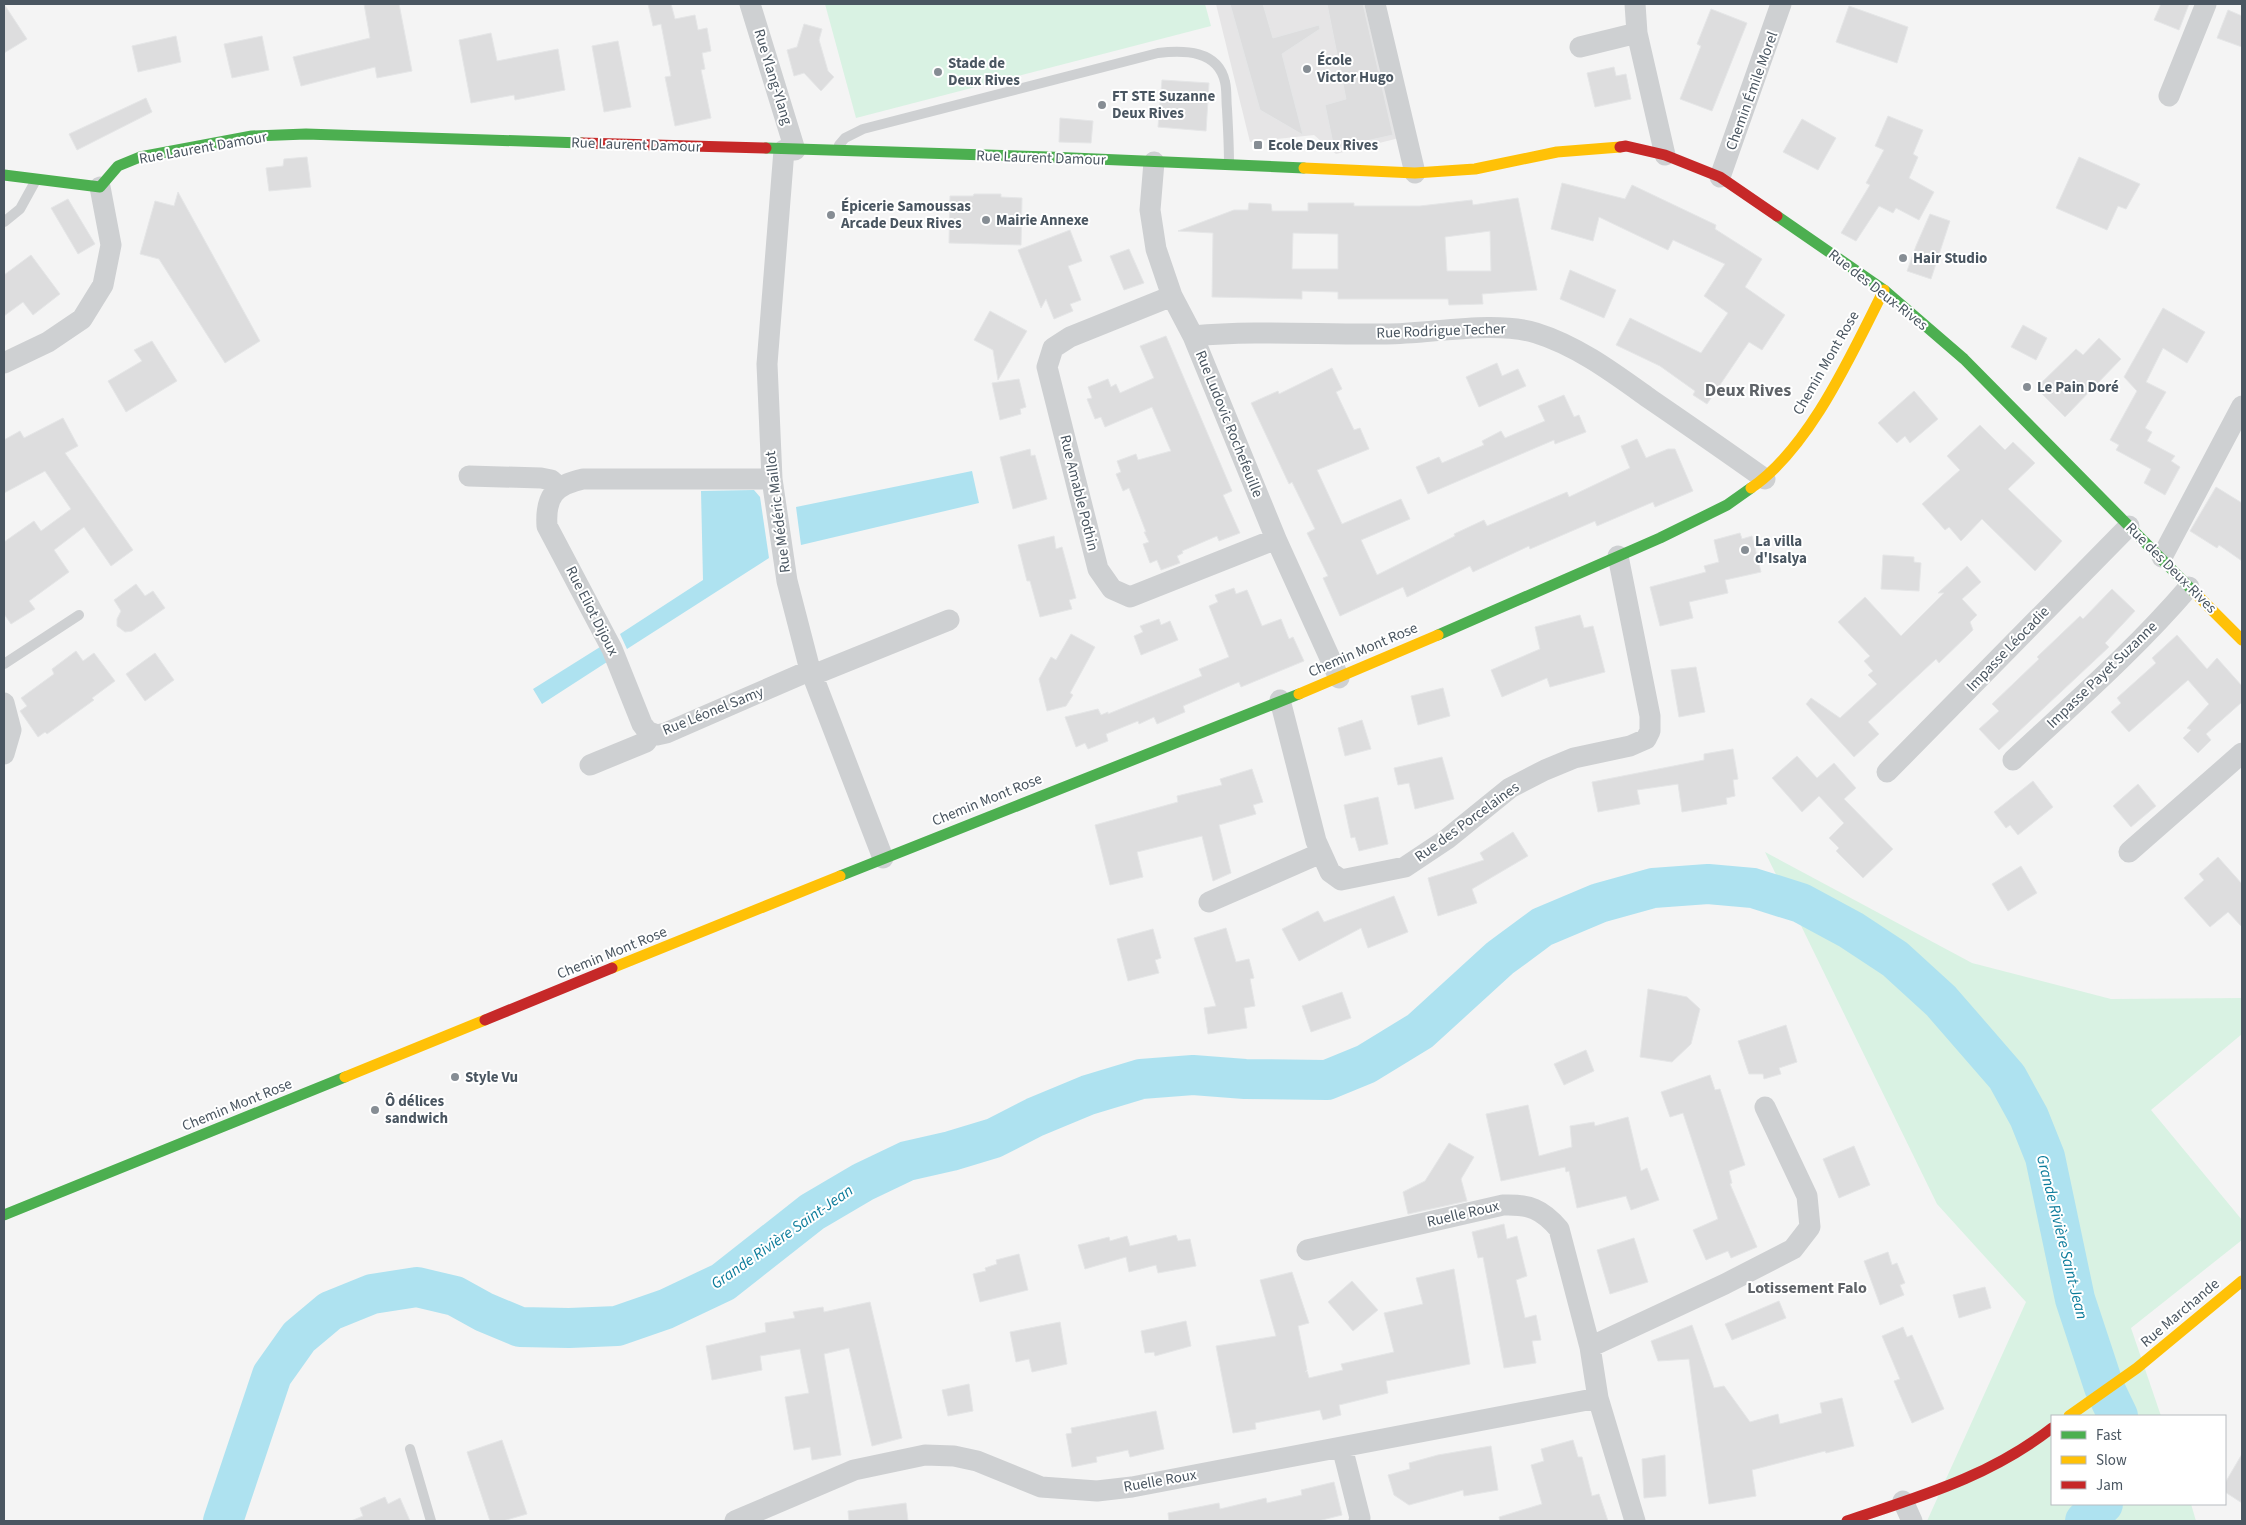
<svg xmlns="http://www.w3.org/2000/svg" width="2246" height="1525" viewBox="0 0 2246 1525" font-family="'Source Sans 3',sans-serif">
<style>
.education{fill:#e6e5e6}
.green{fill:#d9f2e3}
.water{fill:#aee2f0}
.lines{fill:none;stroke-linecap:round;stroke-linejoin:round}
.river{stroke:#aee2f0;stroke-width:40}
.building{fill:#ddddde;stroke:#e5e6e7;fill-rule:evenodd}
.lane{stroke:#ced0d2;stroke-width:10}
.street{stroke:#ced0d2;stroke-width:21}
.fast{stroke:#4caf50;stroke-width:11}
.slow{stroke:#ffc107;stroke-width:11}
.jam{stroke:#c62828;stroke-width:11}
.poi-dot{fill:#868d94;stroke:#fff;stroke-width:2}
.labels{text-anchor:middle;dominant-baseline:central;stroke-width:4;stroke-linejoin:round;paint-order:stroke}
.poi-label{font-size:15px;font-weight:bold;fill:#4a5661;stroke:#fff;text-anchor:start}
.street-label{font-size:15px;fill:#4a5661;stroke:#fff}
.water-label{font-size:16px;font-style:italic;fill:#0c7c9b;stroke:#fff}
.neighbourhood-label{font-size:16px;font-weight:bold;fill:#5f6368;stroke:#fff}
.quarter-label{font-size:18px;font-weight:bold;fill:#5f6368;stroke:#fff}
</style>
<rect width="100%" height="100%" fill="#f4f4f4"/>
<path class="education" d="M1216,4H1364L1399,138L1336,154L1314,135L1250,142Z"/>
<path class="green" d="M825,4H1205L1211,26L856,118Z
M1765,852L1972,963L2111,999L2242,998V1034L2151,1110L2242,1220V1240L2131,1328L2161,1416H2052V1504H2191L2196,1521H1927L2026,1302L1937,1204Z"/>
<path class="water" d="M972,471L979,503L801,545L796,507Z
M754,490L760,497L769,558L627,649L620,634L703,580L701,491Z
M600,647L607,662L542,704L533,689Z"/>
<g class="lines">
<path class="river" d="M223,1521L272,1375L299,1337L330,1311L372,1294L417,1287L455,1296L484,1312L520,1327L569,1328L617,1326L666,1309L723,1282L812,1212L863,1182L907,1161L951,1151L994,1138L1035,1117L1088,1095L1141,1079L1193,1075L1245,1079L1327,1080L1366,1064L1420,1031L1500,958L1542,927L1599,903L1653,888L1708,884L1753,888L1801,903L1851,930L1895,959L1941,1001L2007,1077L2029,1117L2045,1157L2075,1299L2104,1387L2118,1416
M2085,1521L2103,1504"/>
</g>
<path class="building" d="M4,4L27,39L4,53Z
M364,4H399L412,71L377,78L375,67L301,86L293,57L370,38Z
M648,4H671L675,19L695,15L698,30L707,28L711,51L702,53L705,69L701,70L711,118L675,126L665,77L671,76L661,24L653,26Z
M1230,4H1263L1273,38L1319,25L1320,29L1282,54L1303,135L1260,110Z
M1327,4H1363L1393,135L1334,148L1325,105L1346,99Z
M2161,4H2189L2179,30L2154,20Z
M1849,6L1908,27L1897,63L1836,42Z
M1711,9L1747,23L1712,111L1680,99L1701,46L1697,44Z
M2228,10L2242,16V47L2217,38Z
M804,24L822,29L819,40L828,71L834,77L821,91L804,73L794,76L787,50L797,47Z
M491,33L497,61L558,49L565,90L515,100L514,95L471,103L459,40Z
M176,36L181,62L138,72L132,46Z
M262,36L269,70L232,78L224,44Z
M618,41L631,107L604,112L592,46Z
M1614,67L1616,76L1626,74L1631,99L1595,107L1587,73Z
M1162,80L1209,83L1206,131L1158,127Z
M146,98L152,112L77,150L69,134Z
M1888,116L1923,130L1913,154L1918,157L1909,178L1934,192L1919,220L1896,208L1893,213L1879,206L1856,241L1841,233L1870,185L1866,183L1884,150L1875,146Z
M1060,118L1093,121L1091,143L1059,142Z
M1802,119L1836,138L1818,170L1783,152Z
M307,157L311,187L269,191L266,168L283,166L284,159Z
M2079,157L2140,184L2126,209L2118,206L2107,230L2056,208Z
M1562,183L1625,199L1632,185L1716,225L1715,229L1762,259L1745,287L1785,315L1762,350L1749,342L1707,404L1693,395L1695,391L1660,366L1616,345L1630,318L1701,353L1728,313L1704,296L1725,264L1673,240L1668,250L1599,217L1593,241L1551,229Z
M178,192L260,341L225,363L159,259L140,254L155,201L174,206Z
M974,194H1001V197L1022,198L1021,245L949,243L950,196H973Z
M1518,198L1537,290L1482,294L1483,304L1449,305L1448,299H1338V292L1302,291V299L1212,297L1213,233L1178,231L1234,210H1248L1249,203L1271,204L1272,211H1308V203H1354V206H1420L1472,200L1473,205ZM1490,231L1491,271H1447L1445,237ZM1293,233L1338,234V269H1292Z
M68,199L95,244L78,254L51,208Z
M1930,214L1950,221L1931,279L1907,271L1916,246Z
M1070,230L1082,261L1068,266L1081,300L1070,304L1073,311L1054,319L1046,299L1041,308L1018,250Z
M1129,249L1144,283L1124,290L1110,256Z
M31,255L60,294L33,315L23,302L4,316V275Z
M1570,270L1616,290L1604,318L1560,299Z
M2163,308L2205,332L2187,363L2163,348L2146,382L2166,392L2145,428L2152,432L2147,441L2175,456L2171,461L2180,467L2165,495L2144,483L2151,469L2116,450L2119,445L2110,440L2137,391L2124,377Z
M990,311L1027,331L998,380L993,350L974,340Z
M2023,325L2047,338L2036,360L2011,347Z
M1166,336L1232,491L1223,495L1240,533L1219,541L1217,536L1182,551L1183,553L1177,556L1180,563L1161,570L1157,560L1150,563L1143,544L1149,542L1144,532H1146L1129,488L1123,491L1116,474L1121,472L1117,461L1136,454L1138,460L1171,451L1152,407L1105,427L1101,417L1095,419L1087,399L1092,398L1088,387L1108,379L1111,387L1116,384L1120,393L1154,378L1140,346Z
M2099,338L2121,359L2065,417L2036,388L2076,349L2083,355Z
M152,341L177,381L126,412L108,381L142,361L134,350Z
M1497,363L1502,376L1518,369L1526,386L1479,407L1466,377Z
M1332,368L1342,389L1336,392L1354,430L1360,428L1369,449L1317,470L1342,524L1401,499L1410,519L1361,540L1377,575L1455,536L1454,534L1484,520L1487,526L1567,492L1569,497L1630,468L1621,446L1637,439L1646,458L1668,449H1675L1693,491L1655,507L1653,502L1597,526L1595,521L1530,549L1529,546L1473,572L1470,566L1407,597L1403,587L1340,616L1323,578L1328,576L1307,533L1315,529L1292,482L1289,484L1251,403L1278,391L1279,394Z
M1019,379L1026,407L1020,409L1021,414L1000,420L992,383Z
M1914,391L1938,419L1910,443L1905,436L1897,443L1878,423Z
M1564,395L1574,417L1579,415L1586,432L1555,444L1554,440L1428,494L1416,467L1439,457L1442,463L1484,445L1482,441L1501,431L1505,438L1545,421L1538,406Z
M63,418L78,446L65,453L133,550L111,566L84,527L54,550L69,572L29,601L35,609L11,624L4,614V542L34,521L41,531L71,509L45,471L4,493V440L20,431L24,438Z
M1980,425L2005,450L2013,442L2035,463L2008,489L2062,541L2035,571L1982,519L1961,541L1949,527L1945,530L1922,504L1960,470L1947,456Z
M1030,449L1031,456L1035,455L1047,499L1013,509L1000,457Z
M2216,487L2242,503V561L2219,545L2217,548L2190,531Z
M1740,533L1742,539L1752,536L1761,572L1725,580L1728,593L1689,602L1693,618L1660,626L1650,587L1706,572L1704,566L1719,562L1714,540Z
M1054,536L1056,549L1062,547L1076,598L1069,600L1072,609L1040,617L1030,581H1027L1018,545Z
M1883,555L1914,557V562L1921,563L1919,591L1881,589Z
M1967,566L1981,582L1962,599L1977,615L1970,622L1973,630L1939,663L1936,659L1868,722L1879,734L1854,757L1806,704L1811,698L1840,718L1877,684L1868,675L1873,671L1864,661L1870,656L1838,622L1865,597L1901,636L1944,593H1938Z
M136,584L145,596L153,591L165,608L132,631L125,632L117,626V619L121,611L114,600Z
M1234,588L1236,594L1247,590L1262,626L1281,619L1289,639L1293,637L1304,661L1241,687L1239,682L1183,706L1185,712L1157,724L1154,717L1139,724L1138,721L1106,734L1108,741L1088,749L1085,743L1076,747L1065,717L1098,709L1101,715L1108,712V714L1202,676L1199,669L1229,657L1209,606L1218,602L1215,595Z
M2112,589L2135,611L2105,643L2109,647L1999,750L1979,729L1999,711L1992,704L2039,659L2037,657L2080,616L2083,619Z
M1580,615L1584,628L1593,626L1605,672L1550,687L1547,678L1502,697L1491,670L1540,649L1535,627Z
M1159,619L1161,625L1170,621L1178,640L1141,655L1134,636L1143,632L1140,626Z
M1071,634L1095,647L1070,693L1073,695L1066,706L1047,711L1039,679L1051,657L1056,660Z
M2177,635L2207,669L2217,658L2242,686V702L2206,734L2211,740L2198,753L2183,738L2191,730L2187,728L2209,704L2188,680L2129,732L2111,712L2121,703L2117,698L2156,663L2152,658Z
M76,651L83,661L94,653L115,681L92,698L94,700L47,734L45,732L38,737L20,711L27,706L21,698L54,674L52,669Z
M155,653L174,680L145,701L126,674Z
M1696,667L1705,712L1679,717L1671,670Z
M1443,688L1450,716L1418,725L1411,696Z
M1362,720L1371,749L1345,756L1338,728Z
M1733,749L1738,779L1733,780L1735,796L1726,798L1727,804L1682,812L1678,784L1637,790L1640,804L1598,812L1592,782L1704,760V754Z
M1797,756L1817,778L1834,763L1856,788L1844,799L1893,849L1863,878L1836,851L1839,848L1829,838L1844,823L1819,796L1802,812L1772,778Z
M1442,757L1454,799L1415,809L1409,783L1398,785L1394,768Z
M1252,769L1263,802L1253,805L1256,814L1219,825L1231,873L1213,881L1202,836L1137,852L1143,877L1110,885L1095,825L1178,802L1177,796L1222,785L1220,779Z
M2033,781L2053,807L2018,835L2010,825L2006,828L1994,812Z
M2138,784L2156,806L2131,827L2113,806Z
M1378,797L1388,844L1359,851L1355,837L1351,838L1344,805Z
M1513,832L1528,856L1472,889L1477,903L1438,916L1428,878L1484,860L1480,853Z
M2218,857L2242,884V927L2228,912L2210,927L2184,898L2204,880L2199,874Z
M2021,866L2037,893L2008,911L1992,884Z
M1394,896L1408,932L1368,948L1361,928L1299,961L1282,929L1318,911L1324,922Z
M1226,928L1236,962L1249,959L1254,978L1250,979L1255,1006L1244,1008L1247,1028L1208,1034L1204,1008L1216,1006L1194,938Z
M1153,929L1161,958L1155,960L1159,973L1128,981L1117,939Z
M1648,989L1687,997L1700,1009L1691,1044L1672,1062L1640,1057Z
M1342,992L1351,1018L1311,1032L1302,1006Z
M1786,1025L1797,1062L1779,1068L1781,1074L1764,1079L1763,1074H1749L1738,1041Z
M1586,1050L1594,1071L1564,1085L1554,1064Z
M1710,1075L1715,1090L1720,1089L1745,1165L1729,1171L1732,1183L1730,1184L1757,1247L1731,1258L1728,1251L1706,1260L1693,1230L1718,1219L1683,1113L1670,1117L1661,1092Z
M1528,1105L1539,1156L1572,1147L1570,1126L1594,1122L1595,1126L1628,1117L1641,1171L1647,1168L1659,1200L1631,1210L1626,1196L1577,1208L1569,1171L1566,1172L1565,1167L1501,1181L1486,1114Z
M1449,1143L1474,1157L1461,1179L1467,1201L1408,1214L1403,1192L1425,1181Z
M1854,1146L1870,1185L1839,1198L1823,1159Z
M1504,1224L1507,1239L1517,1236L1527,1276L1516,1280L1525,1318L1536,1315L1541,1340L1532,1341L1536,1363L1504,1368L1483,1257L1478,1258L1472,1232Z
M1176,1235L1178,1241L1190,1239L1196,1266L1158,1273L1156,1265L1129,1272L1126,1257L1085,1269L1078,1245L1109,1237L1110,1241L1127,1236L1130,1246Z
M1634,1238L1648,1282L1610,1294L1597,1250Z
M1888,1252L1892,1265L1897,1263L1905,1283L1900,1285L1904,1295L1880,1305L1864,1261Z
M1019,1254L1028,1290L980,1302L973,1274L986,1271L985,1268L997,1264L996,1260Z
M1454,1269L1470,1364L1386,1381L1388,1393L1339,1405L1341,1415L1323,1420L1320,1410L1255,1423L1256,1429L1233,1433L1216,1346L1276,1336L1260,1280L1292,1272L1309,1323L1298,1326L1307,1370L1305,1372L1307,1371L1309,1378L1343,1370L1341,1364L1394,1352L1384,1313L1423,1304L1416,1278Z
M1352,1281L1378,1310L1353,1331L1328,1302Z
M1985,1287L1991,1308L1959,1318L1953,1295Z
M1779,1301L1786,1318L1732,1340L1725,1324Z
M870,1302L902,1438L872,1446L849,1348L824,1354L841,1455L812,1460L810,1447L794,1450L785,1397L809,1393L800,1349L760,1356L762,1370L712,1380L706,1346L766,1332L765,1323L795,1318L793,1312L823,1307L824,1312Z
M1186,1321L1191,1346L1155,1356L1154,1352L1145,1353L1141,1331Z
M1060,1322L1067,1364L1032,1372L1029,1359L1016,1362L1010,1332Z
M1692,1325L1714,1388L1724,1386L1750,1422L1778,1414L1780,1424L1822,1413L1820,1403L1842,1398L1854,1446L1826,1453L1825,1451L1752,1470L1756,1496L1709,1504L1689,1359L1658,1361L1651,1341Z
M1903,1327L1907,1337L1912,1335L1944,1409L1912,1423L1894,1381L1900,1379L1882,1336Z
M969,1384L973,1411L948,1416L942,1390Z
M1156,1411L1164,1449L1130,1457L1128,1450L1096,1457L1097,1462L1072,1467L1066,1434L1072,1433L1071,1428Z
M502,1440L527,1514L503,1521H490L467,1452Z
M1573,1440L1578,1457H1582L1592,1496L1599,1494L1608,1521H1500L1499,1517L1542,1504L1531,1465L1544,1461L1541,1449Z
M1491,1446L1498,1490L1464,1496L1463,1490L1409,1505L1394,1495L1388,1475L1410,1469L1409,1463L1438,1455Z
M2242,1454V1503L2225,1492V1483Z
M1665,1455L1666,1496L1644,1498L1642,1459Z
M1334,1482L1342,1515L1318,1521H1169L1168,1513L1219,1503L1220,1509L1266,1498L1267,1503L1302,1495L1301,1490Z
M385,1497L388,1504L400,1498L410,1521H351L363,1516L360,1508Z
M906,1503L908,1521H849L848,1511Z"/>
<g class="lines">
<path class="lane" d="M839,145L845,138L863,129L1158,53C1184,50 1218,50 1225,82C1227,90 1226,100 1227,109C1228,127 1229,146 1229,164
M4,222L20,209L36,180
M4,664L79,615
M410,1449L431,1521"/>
<path class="street" d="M750,4L795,150
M1375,4L1415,173
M1635,4L1637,33L1665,155
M1580,47L1637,33
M2169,96L2206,4
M784,150L767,364L772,479L787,581L809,666L883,858
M1154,162L1150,210L1156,249L1172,296L1193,336L1276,539L1339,678
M1720,177L1781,4
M1172,296L1070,337L1053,348L1047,367L1098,569L1112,589L1130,597L1276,539
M1193,336C1257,330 1321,335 1386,334C1431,334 1493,320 1536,333C1578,346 1615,374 1650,399C1688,425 1727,452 1765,479
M4,363L48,342L82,319L103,285L111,245L100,187
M469,476L541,478L551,480L559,487
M2162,557L2242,406
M813,675L949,620
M1280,700L1316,841L1330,872L1341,880L1405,867L1447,839L1510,788L1545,770L1574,758L1630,746L1646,739L1650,731V716L1618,556
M4,703L11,730L4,754
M652,733L648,732L642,724L612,649L547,526C545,496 555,485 583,479H772
M2013,760C2073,704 2136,649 2189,587
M590,765L646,742L652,733L657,735L666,733L811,670
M1887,772L2129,526
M2129,852L2242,753
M1209,902L1321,853
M1307,1250L1503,1205C1529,1204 1542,1209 1559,1229L1590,1347L1598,1398L1635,1521
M1590,1347L1725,1284L1793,1249L1810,1227L1807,1196L1765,1107
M1342,1447L1360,1518L1359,1521
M1903,1501L1912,1521
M735,1521L854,1470L925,1455L954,1456L977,1461L1041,1487L1097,1491L1132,1487L1598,1398"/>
<path class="fast" d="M766,148L1049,157L1304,168
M4,175L100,187L118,166L140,157L252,136L306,134L582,143
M1777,216L1884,290L1964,359L2195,593
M1438,635L1660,538L1727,505L1751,488
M840,876L1299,694
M4,1215L345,1077"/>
<path class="slow" d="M1304,168L1415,173L1475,169L1557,152L1620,147
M1751,488C1810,448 1852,353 1884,290
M2195,593L2242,640
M1299,694L1438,635
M612,968L840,876
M345,1077L485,1020
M2069,1416L2137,1368L2242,1281"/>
<path class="jam" d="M582,143L766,148
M1620,147L1626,146L1665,155L1720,177L1777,216
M485,1020L612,968
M1847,1521C1921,1496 1989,1477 2052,1428"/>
</g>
<g class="poi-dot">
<circle cx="1307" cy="69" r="5"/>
<circle cx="938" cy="72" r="5"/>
<circle cx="1102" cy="105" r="5"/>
<rect x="1253" y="140" width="10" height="10" rx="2.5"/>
<circle cx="831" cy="215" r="5"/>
<circle cx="986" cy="220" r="5"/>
<circle cx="1903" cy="258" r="5"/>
<circle cx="2027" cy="387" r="5"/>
<circle cx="1745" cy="550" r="5"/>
<circle cx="455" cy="1077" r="5"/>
<circle cx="375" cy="1110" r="5"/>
</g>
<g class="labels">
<g class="poi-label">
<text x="1317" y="60">École<tspan x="1317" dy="17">Victor Hugo</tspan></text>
<text x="948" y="63">Stade de<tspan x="948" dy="17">Deux Rives</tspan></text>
<text x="1112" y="96">FT STE Suzanne<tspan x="1112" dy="17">Deux Rives</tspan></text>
<text x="1268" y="145">Ecole Deux Rives</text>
<text x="841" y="206">Épicerie Samoussas<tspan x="841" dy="17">Arcade Deux Rives</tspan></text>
<text x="996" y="220">Mairie Annexe</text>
<text x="1913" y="258">Hair Studio</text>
<text x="2037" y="387">Le Pain Doré</text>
<text x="1755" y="541">La villa<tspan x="1755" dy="17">d'Isalya</tspan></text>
<text x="465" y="1077">Style Vu</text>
<text x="385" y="1101">Ô délices<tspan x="385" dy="17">sandwich</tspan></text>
</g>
<g class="street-label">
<text transform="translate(773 77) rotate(73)">Rue Ylang-Ylang</text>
<text transform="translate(1752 91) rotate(-70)">Chemin Émile Morel</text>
<text transform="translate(636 145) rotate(2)">Rue Laurent Damour</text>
<text transform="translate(203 148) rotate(-10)">Rue Laurent Damour</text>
<text transform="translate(1041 158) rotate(2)">Rue Laurent Damour</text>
<text transform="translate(1878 290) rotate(38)">Rue des Deux-Rives</text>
<text transform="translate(1441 331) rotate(-2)">Rue Rodrigue Techer</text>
<text transform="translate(1826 363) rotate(-60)">Chemin Mont Rose</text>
<text transform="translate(1229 424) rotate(68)">Rue Ludovic Rochefeuille</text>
<text transform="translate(1079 493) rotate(76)">Rue Amable Pothin</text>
<text transform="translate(778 512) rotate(-97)">Rue Médéric Maillot</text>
<text transform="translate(2171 568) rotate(45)">Rue des Deux-Rives</text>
<text transform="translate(592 611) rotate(63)">Rue Eliot Dijoux</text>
<text transform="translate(2008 649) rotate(-46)">Impasse Léocadie</text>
<text transform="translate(1363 650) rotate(-23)">Chemin Mont Rose</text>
<text transform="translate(2102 675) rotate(-44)">Impasse Payet Suzanne</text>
<text transform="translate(713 711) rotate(-22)">Rue Léonel Samy</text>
<text transform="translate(987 800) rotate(-22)">Chemin Mont Rose</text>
<text transform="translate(1467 822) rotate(-36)">Rue des Porcelaines</text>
<text transform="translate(612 953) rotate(-22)">Chemin Mont Rose</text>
<text transform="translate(237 1105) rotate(-22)">Chemin Mont Rose</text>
<text transform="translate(1463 1214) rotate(-13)">Ruelle Roux</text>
<text transform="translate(2180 1313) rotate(-40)">Rue Marchande</text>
<text transform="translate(1160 1481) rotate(-10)">Ruelle Roux</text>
</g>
<g class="water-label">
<text transform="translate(782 1237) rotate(-35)">Grande Rivière Saint-Jean</text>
<text transform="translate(2062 1237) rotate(76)">Grande Rivière Saint-Jean</text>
</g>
<g class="neighbourhood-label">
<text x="1807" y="1288">Lotissement Falo</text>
</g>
<g class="quarter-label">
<text x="1748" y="390">Deux Rives</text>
</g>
</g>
<rect width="2246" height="1525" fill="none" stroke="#4a5661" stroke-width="10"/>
<rect x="2051" y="1415" width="175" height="90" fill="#ffffff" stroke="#b7bbc0"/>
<rect x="2061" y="1431" width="25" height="8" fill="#4caf50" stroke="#b7bbc0"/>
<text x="2096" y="1440" font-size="15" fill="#4a5661">Fast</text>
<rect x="2061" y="1456" width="25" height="8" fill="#ffc107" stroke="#b7bbc0"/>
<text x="2096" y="1465" font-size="15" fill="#4a5661">Slow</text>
<rect x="2061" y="1481" width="25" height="8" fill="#c62828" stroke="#b7bbc0"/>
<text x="2096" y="1490" font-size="15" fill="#4a5661">Jam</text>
</svg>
